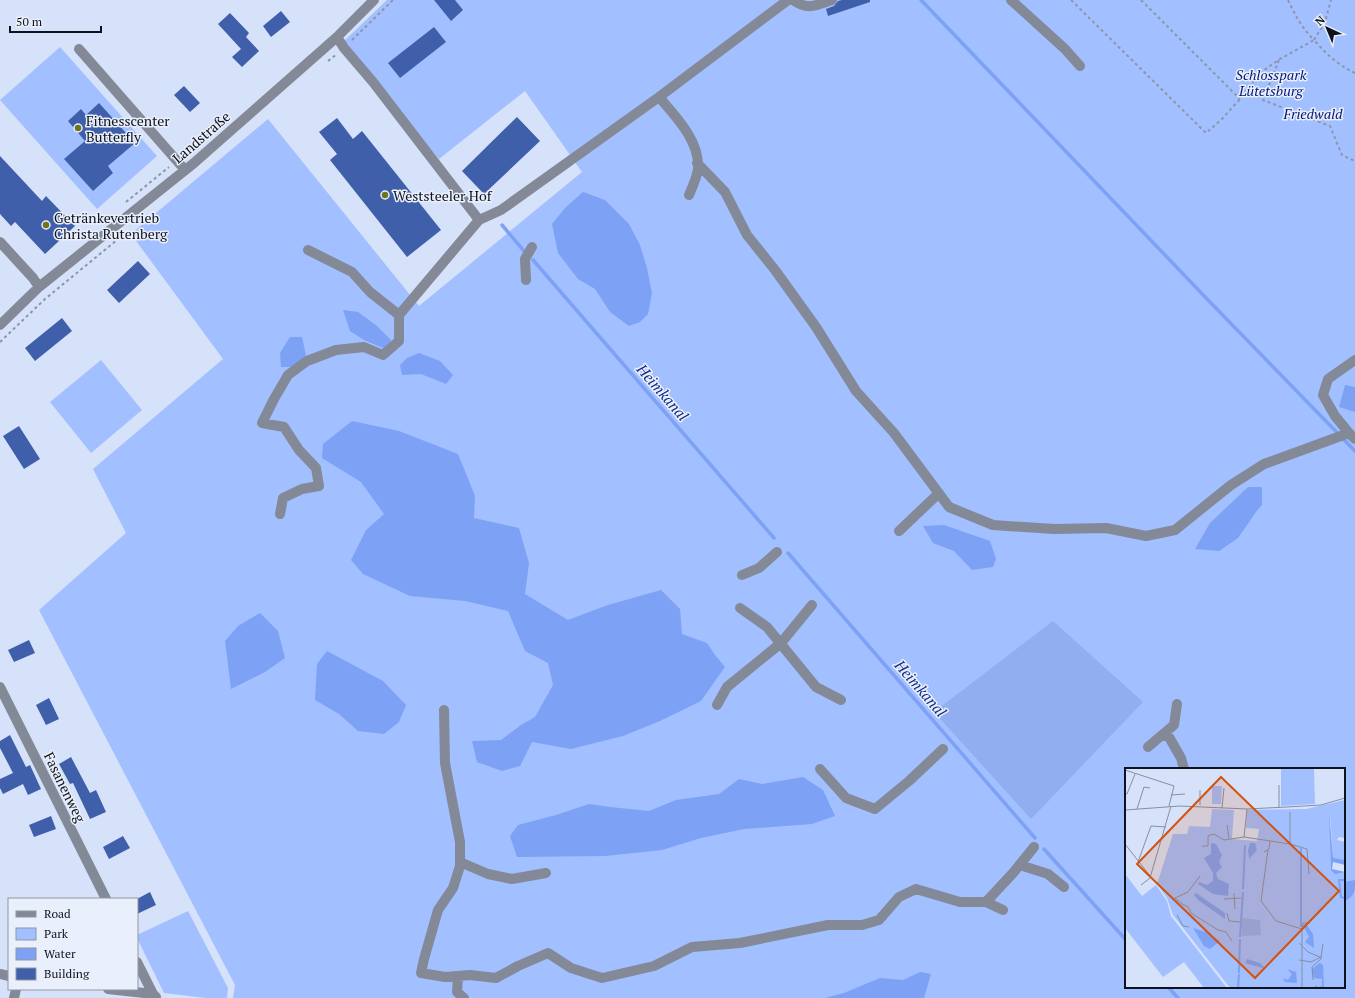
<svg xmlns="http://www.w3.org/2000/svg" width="1355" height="998" viewBox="0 0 1355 998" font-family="'PT Serif',serif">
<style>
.green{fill:#a2bfff;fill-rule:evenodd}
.forest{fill:#90aef0}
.water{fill:#7da1f4}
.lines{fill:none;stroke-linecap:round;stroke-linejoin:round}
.stream{stroke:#7da1f4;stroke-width:3.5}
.building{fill:#3f5fab}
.path{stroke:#8d96a9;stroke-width:2;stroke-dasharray:3 3;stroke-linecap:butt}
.minor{stroke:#838996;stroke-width:10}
.poi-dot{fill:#6c751e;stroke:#e9effb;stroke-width:1.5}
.labels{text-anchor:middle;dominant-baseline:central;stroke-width:3;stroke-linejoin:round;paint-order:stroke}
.park-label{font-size:14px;font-style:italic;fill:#041775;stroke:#e9effb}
.poi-label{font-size:14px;fill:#0e121d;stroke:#e9effb;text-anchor:start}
.street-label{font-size:14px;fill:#0e121d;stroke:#e9effb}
.water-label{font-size:15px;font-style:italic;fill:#102c89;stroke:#e9effb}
.inset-river{fill:none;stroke:#7da1f4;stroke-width:2}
.inset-road{fill:none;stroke:#868fa2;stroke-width:1}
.view{fill:#d2520e;fill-opacity:0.15;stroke:#d2520e;stroke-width:2}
.inset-edge{fill:none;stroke:#0e121d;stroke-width:2}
</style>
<rect width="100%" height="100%" fill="#d6e2fa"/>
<path class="green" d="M387,0H1355V998H233L235,985L39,610L126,533L93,469L223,359L131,234L268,119L419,306L582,172L525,91L439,159L341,44ZM1126,769H1344V987H1126Z
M60,47L157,156L97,209L0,100Z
M101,360L142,410L91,453L50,402Z
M188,911L228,988L227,998H206L164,993L137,938V935Z"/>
<path class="forest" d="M1053,621L1143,702L1031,819L934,712Z"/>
<path class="water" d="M583,192L605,200L629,224L640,245L647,268L652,293L648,314L640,322L629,326L610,312L595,289L578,279L558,253L552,224L565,208Z
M343,310L358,312L377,326L391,340L390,351L364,340L350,331Z
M290,337H302L306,356L292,367H281L280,353Z
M419,353L440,361L453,375L446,384L421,374L402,375L400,365L407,358Z
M1345,385L1355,387V412L1339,407Z
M352,421L399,431L458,454L475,496L474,518L519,528L529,563L525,594L568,620L608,605L661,590L680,609L682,634L707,643L715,655L725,667L701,701L660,721L623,736L571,749L532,742L520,766L502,771L477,762L472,741L501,740L521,725L535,717L553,685L548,663L525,651L508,611L465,601L410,596L363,574L351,560L366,530L384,514L361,482L322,458L323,444Z
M1248,487H1262V505L1256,512L1238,538L1219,551L1195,549L1210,523Z
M944,525L990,541L996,559L993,567L972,570L954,551L933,543L923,526Z
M260,613L278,631L285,658L265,672L231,689L225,641L238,626Z
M327,651L383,681L406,705L399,722L384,734L358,731L339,714L315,700L317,664Z
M803,777L823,790L835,816L812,824L744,829L701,838L662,850L605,856L517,857L510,836L518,825L556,815L589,804L610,807L649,811L676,800L719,794L739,779L762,784Z
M1355,880C1355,893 1355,895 1344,902V882Z
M920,972L931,974L924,998H825L844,993L880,978L903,980Z"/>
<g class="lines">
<path class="stream" d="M921,0L1208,300L1355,451
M502,225L524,251
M533,260L774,538
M788,553L1035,838
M1044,849L1126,940
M1168,987L1178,998"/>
</g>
<path class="building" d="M434,0H455L463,10L451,21Z
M842,0H870V2L828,16L826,9L834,6L838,1Z
M281,11L290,22L271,37L263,26Z
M230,13L249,33L246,37L259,51L242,67L232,57L241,49L218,24Z
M434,27L446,42L400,78L388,63Z
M184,86L200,103L190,112L174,95Z
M99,103L135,143L108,166L113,173L93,191L64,159L85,141L68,121L81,109L86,115Z
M517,117L540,141L484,194L462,171Z
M337,118L353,139L362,131L441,230L407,257L330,160L337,154L319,132Z
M0,156L42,201L46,196L75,226L45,254L15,222L11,226L0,214Z
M138,261L150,274L119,303L107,290Z
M62,318L72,331L35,361L25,348Z
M19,426L40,459L24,469L3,436Z
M29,640L35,653L14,662L8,650Z
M49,698L59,719L46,725L36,705Z
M10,735L26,767L30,765L41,789L28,795L23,784L3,794L0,788V779L13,773L0,748V741Z
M71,757L90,793L96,790L106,812L90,819L73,783L70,784L59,764Z
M51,816L56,829L34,837L29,825Z
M123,836L130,848L109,859L103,847Z
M150,892L156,905L137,914V899Z"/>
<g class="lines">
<path class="path" d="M1071,0L1206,133L1222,119L1240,99L1260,73L1280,59L1314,40C1326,54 1338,65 1355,73
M1141,0L1240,99
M1288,0C1295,15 1302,28 1314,40L1325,22L1331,0
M352,40L393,0
M1279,60L1263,100L1330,126L1342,155L1355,161
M328,61L337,54
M184,154L209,134
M126,202L169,167
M0,342L45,299L117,240"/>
<path class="minor" d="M793,0C808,11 817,5 832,0
M1011,0L1065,49L1080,66
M337,37L344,48L373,82L479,220L501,210L659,97L788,0
M79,49L185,170
M659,97C676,117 700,141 698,169C697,177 692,188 689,195
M697,163L725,192L747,235L775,270L816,327L856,391L894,433L949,507L993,525L1054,529L1106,528L1146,536L1175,530L1231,485L1264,464L1349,433L1355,439
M0,242L33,278L39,287
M308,250L352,272L370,292L399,315
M526,280L525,259L532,247
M0,325L39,287L194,163L337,37L374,0
M1349,433L1335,416L1323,395L1328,379L1355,360
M280,514L283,498L302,489L319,486L316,468L299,450L284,427L262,423L274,399L288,375L307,361L336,350L364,347L383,355L399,341V315L479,220
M899,531L939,493
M742,575L759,568L777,552
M740,608L767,627L816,687L841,700
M0,687L106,899
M717,705L727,687L781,643L812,605
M444,710L445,763L460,842V866L453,888L438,910L424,959L421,973L445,977L470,975L496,978L518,966L548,953L571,968L602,978L654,966L692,947L740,943L828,925H862L879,920L899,897L916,889L960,902H986L1003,910
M1162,735L1174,725L1177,704
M1148,747L1162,735L1169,737L1181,758L1184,769
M820,769L846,798L875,809L909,781L943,749
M460,862L488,874L512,879L546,873
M1020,865L1048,874L1064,887
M986,902L1013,873L1034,847
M137,962L153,994L156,997
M0,974L9,976
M458,976L457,992L464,998
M108,989L153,994
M14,998L16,989"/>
</g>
<g class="poi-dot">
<circle cx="78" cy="128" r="4"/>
<circle cx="385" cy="195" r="4"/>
<circle cx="46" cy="225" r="4"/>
</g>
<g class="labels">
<g class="park-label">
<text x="1271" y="74">Schlosspark<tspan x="1271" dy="16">Lütetsburg</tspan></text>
<text x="1313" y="113">Friedwald</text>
</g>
<g class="poi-label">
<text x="86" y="120">Fitnesscenter<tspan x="86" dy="16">Butterfly</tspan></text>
<text x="393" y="195">Weststeeler Hof</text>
<text x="54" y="217">Getränkevertrieb<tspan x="54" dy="16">Christa Rutenberg</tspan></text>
</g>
<g class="street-label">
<text transform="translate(201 137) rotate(-41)">Landstraße</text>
<text transform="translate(65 787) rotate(64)">Fasanenweg</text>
</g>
<g class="water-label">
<text transform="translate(663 392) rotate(49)">Heimkanal</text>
<text transform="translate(921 688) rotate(49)">Heimkanal</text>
</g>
</g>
<g transform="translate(1125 768)">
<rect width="220" height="220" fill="#d6e2fa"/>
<path d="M156,0H196L189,1L190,36L156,38ZM87,18H97L96,36H87ZM220,32V70L214,69L212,72L220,74V92L208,91L205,45L206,102L213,105L220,104V220H105L48,147L42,130L32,116L48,66H62L64,58L85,59L87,41L109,42L107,71L132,73L134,61L121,60L122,42L181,41ZM0,106L17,128L31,117L42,133L46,148L102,220H79L59,194L38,209L0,160Z" fill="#a2bfff"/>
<path d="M117,150L135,152L136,167L117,168Z" fill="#90aef0"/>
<path d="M204,44L208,90L220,92V97L208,94L207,101L220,104L210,106L206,102ZM86,75L91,76L97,87L94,94L97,99L91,105L93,111L104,116L103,128L88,126L73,116L74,114L82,117L88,113V105L79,90L86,86ZM125,75H130L132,82L124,91L123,82ZM71,125L100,145V151L73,132L69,127ZM181,156L188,166L189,180L180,174L184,169L178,157ZM68,160L81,164L95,173L85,181L79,178ZM122,191L135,195L141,201L120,195ZM195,195L198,197L199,220H190V217L193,219L197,218V211L189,210L187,201ZM162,201L171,204L172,215L160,214L158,210L163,212L167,206Z" fill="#7da1f4"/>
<path class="inset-river" d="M118,121L120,77M219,130L216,129L214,112H220M176,159V80M115,169L118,124M114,205L115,171M113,220L114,206"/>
<path class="inset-road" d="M0,2L49,18L44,38M154,17V40M0,25L2,26L10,6M46,27L60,26M75,37V22M97,40L99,20M12,41L19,19L25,20M122,41L119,69L165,76V44M0,42L55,38L122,41L162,39L196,37L220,30M102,57L104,70M0,76L25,108M165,76L182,81L184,106M77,78H83V68L89,66L99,72L119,69M143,82L136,133L151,153L177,161V220M139,84L144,81L145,73M13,94L26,58L41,59M75,108L63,124L50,130L57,136L63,139L66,145L93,162L101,164L107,173M16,117L25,110L46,38M109,125L110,141M99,131L116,130M102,145L104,153L115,154M52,147L58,158L64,159M177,161L178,155H184M174,175L183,184L197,190L187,199L188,212M174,192L186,194L196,189L198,176"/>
<path class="view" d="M96,9L214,123L130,210L12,96Z"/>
<rect width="220" height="220" class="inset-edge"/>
</g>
<rect x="8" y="898" width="130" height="92" fill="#e9effb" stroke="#9197a2"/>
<rect x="16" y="911" width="20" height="6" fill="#838996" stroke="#9197a2"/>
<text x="44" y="918" font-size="12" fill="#0e121d">Road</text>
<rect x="16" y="928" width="20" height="12" fill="#a2bfff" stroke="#9197a2"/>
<text x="44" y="938" font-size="12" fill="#0e121d">Park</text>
<rect x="16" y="948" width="20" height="12" fill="#7da1f4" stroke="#9197a2"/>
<text x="44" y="958" font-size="12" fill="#0e121d">Water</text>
<rect x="16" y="968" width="20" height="12" fill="#3f5fab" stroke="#9197a2"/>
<text x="44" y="978" font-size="12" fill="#0e121d">Building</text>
<g transform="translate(1327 28) rotate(316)" stroke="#e9effb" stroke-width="3" paint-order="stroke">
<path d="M0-3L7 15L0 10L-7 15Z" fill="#0e121d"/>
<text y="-6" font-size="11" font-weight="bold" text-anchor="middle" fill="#0e121d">N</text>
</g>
<path d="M10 26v6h91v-6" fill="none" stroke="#0e121d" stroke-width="2"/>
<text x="16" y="26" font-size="12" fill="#0e121d" stroke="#e9effb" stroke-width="3" paint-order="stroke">50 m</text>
</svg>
